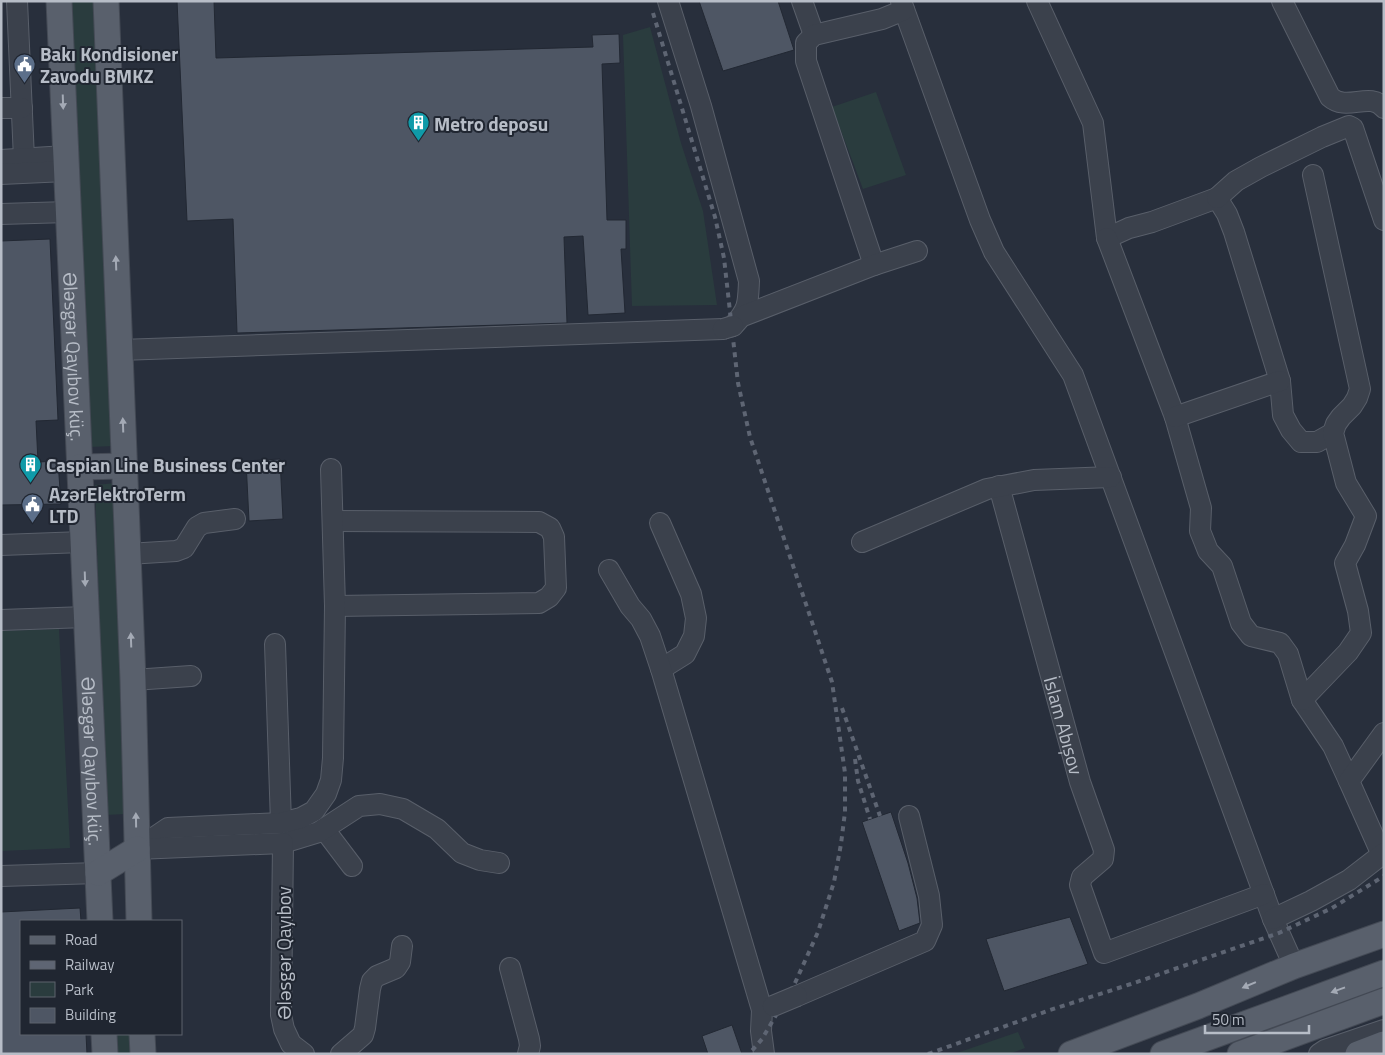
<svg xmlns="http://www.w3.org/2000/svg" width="1385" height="1055" viewBox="0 0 1385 1055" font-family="'Titillium Web',sans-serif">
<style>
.green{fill:#2a3c3e}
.building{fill:#4e5664;stroke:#222833}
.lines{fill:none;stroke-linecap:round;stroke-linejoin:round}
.minor-casing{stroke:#595f6a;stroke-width:22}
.major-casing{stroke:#444a55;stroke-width:27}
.minor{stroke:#3b414c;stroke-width:20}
.major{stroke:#59606c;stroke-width:25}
.rail{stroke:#5e6573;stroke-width:4;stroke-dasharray:5 5;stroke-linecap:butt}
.minor-bridge-casing{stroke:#595f6a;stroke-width:22;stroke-linecap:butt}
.minor-bridge{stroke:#3b414c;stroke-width:20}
.oneway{fill:#a4aab5}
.labels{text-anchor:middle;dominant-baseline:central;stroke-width:4;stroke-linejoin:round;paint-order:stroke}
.poi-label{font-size:19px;font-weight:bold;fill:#b7bdc7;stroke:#202631;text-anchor:start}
.street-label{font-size:19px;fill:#b7bdc7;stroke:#202631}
</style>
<rect width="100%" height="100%" fill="#282f3c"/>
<path class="green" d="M71,1H96L114,446L90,447Z
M650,27L681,143L703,211L717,305L632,306L623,35Z
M876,92L906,175L863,189L832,107Z
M116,483L125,814L106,815L95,485Z
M59,629L70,848L1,851V631Z
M1018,1032L1025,1048L1009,1054H954Z
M115,1034H134V1054H115Z"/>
<path class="building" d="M177,1H214L216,58L593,47L592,35L619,34L620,63L602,64L607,220H626V249H621L625,313L588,315L583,236L564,237L567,323L237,333L233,219L187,221Z
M699,1H778L794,50L723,71Z
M50,239L58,420L36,421L38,462L58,461L61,504L1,505V241Z
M280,459L283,519L249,521L246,461Z
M891,812L908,863L917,898L920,923L899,931L862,822Z
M80,908L81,921H21V1034H86L87,1054H1V912Z
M1070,917L1088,964L1004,991L986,939Z
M732,1025L742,1054H708L702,1036Z"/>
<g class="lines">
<defs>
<g id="minor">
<path d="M17,1L24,159"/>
<path d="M668,1L701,106L749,281C748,303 749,309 733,326"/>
<path d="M802,1L814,35"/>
<path d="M901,1L980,220L994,252L1073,375L1273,919L1294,966"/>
<path d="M1037,1L1093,123L1107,238L1129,228L1152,222L1217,198L1227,214L1234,232L1280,381L1283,415L1291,430L1301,442H1317L1333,433"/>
<path d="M1282,1L1330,97C1347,112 1370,91 1384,108"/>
<path d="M1,108H22"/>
<path d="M1,160L66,156"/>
<path d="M1,174L66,171"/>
<path d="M1217,198L1236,181L1261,167L1322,137L1349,126L1353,128L1384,220"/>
<path d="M1,214L68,212"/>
<path d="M1107,238L1175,417L1201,508L1200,531L1208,551L1222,566L1241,623L1251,636L1280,643L1288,654L1302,700L1333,746L1349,781"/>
<path d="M874,265L806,61V43L814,35L882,19L904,10"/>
<path d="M743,316L874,265L917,251"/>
<path d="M120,350L723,329"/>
<path d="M1175,417L1280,381"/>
<path id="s1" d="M999,486L1080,782L1104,850L1103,859L1082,877L1080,885L1104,953L1264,894"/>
<path d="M333,521L539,522L550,528L554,537L556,588L549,597L539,603L335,606"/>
<path d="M660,523L691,594L696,618L694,636L685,654L661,669"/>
<path d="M862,542L987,489L1034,480L1111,477"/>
<path d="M1,545L83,542"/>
<path d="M128,554L176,551L184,548L197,527L204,523L235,519"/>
<path d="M609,570L630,606L641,619L650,636L661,669L762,1010L761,1031L764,1054"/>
<path d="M1,620L86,617"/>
<path d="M275,644L281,823"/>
<path d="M133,680L191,676"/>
<path d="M1302,700L1348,652L1361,633L1358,611L1345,563L1355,545L1366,516L1346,483L1333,433L1336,424L1341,417L1352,406L1357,398L1360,389L1313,175"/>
<path d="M324,829L352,866"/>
<path d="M283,843L319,832L359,806L380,804L403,809L437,829L462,853L480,860L499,863"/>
<path d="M137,849L168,828L281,823L301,818L314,811L326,794L331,780L333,758L335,606L331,469"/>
<path d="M137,849L283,843L281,1015L284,1029L291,1044L304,1054"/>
<path d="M1382,855L1349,781L1384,733"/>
<path d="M1,876L98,873"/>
<path d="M1273,919L1311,901L1349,880L1384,853"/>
<path d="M510,968L529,1039L530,1046L528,1054"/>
<path d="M797,996L925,941L932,925L929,896L909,816"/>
<path d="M341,1054L363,1035L365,1028L370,989L372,981L377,976L396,968L400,962L402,946"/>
<path d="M1319,1054L1325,1050L1384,1030"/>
</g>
<g id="major">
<path id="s2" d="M59,1L100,921"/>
<path d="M106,1L133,680L139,921"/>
<path d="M80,467L124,466"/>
<path d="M98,873L137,849"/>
<path d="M104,1034L105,1054"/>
<path d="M142,1034L143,1054"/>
<path d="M1071,1054L1198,1006L1294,966L1384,934"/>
<path d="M1163,1054L1384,973"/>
<path d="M1240,1054L1384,1001"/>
<path d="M1358,1054L1384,1044"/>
</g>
</defs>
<use href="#minor" class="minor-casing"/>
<use href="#major" class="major-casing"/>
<use href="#minor" class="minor"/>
<use href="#major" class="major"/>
<path class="rail" d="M653,13L715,217L724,258L738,383L750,437L832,682L845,773V812L841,844L834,882L818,932L795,983L762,1039L749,1054
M842,708L880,816
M855,759L858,781L870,819
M928,1054L1050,1010L1131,984L1279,933L1332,908L1384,876"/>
<defs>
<path id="minor-bridge" d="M723,329L733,326
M773,1006L797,996"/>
</defs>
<use href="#minor-bridge" class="minor-bridge-casing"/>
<use href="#minor-bridge" class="minor-bridge"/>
</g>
<defs><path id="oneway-solid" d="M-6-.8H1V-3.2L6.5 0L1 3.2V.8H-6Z" transform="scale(1.25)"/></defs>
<g class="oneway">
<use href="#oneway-solid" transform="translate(63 102) rotate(88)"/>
<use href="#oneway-solid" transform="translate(116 263) rotate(-92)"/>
<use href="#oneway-solid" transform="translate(123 425) rotate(-92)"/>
<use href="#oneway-solid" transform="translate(85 579) rotate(88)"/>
<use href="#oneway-solid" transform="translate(131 640) rotate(-92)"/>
<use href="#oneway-solid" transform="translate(136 820) rotate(-91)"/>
<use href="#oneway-solid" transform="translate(1249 985) rotate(157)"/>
<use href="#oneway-solid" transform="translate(1338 990) rotate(160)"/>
</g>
<defs>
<symbol id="civic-pin" viewBox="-11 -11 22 30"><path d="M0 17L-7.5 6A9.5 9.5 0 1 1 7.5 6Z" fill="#5c6f8a" stroke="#202631"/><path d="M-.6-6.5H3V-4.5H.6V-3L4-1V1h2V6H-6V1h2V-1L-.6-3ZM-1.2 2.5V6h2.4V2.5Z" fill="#fff"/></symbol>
<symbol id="building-pin" viewBox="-11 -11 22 30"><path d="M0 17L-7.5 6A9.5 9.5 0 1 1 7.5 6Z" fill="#0f9aa8" stroke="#202631"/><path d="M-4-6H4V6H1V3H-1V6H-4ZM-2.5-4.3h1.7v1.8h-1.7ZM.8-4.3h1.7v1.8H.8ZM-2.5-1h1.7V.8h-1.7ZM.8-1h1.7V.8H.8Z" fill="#fff"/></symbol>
</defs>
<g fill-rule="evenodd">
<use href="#civic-pin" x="12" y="52" width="25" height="34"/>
<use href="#building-pin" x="406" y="110" width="25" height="34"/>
<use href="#building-pin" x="18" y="452" width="25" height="34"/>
<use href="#civic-pin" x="20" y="492" width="25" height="34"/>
</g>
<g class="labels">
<g class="poi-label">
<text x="40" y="53">Bakı Kondisioner<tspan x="40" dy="22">Zavodu BMKZ</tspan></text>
<text x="434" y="123">Metro deposu</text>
<text x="46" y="464">Caspian Line Business Center</text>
<text x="49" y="493">AzərElektroTerm<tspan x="49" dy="22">LTD</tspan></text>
</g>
<g class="street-label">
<text stroke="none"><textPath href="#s2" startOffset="356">Ələsgər Qayıbov küç.</textPath></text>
<text stroke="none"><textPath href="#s1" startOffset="248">İslam Abışov</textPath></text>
<text stroke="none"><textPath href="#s2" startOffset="761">Ələsgər Qayıbov küç.</textPath></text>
<text transform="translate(283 953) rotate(-90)">Ələsgər Qayıbov</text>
</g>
</g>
<rect width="1385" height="1055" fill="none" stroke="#b7bdc7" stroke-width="5"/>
<rect x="20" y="920" width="162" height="115" fill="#202631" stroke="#5c626d"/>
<rect x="30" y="936" width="25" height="8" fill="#59606c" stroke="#5c626d"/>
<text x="65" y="945" font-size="15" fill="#b7bdc7">Road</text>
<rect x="30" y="961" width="25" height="8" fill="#5e6573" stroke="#5c626d"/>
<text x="65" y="970" font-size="15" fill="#b7bdc7">Railway</text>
<rect x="30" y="982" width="25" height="15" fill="#2a3c3e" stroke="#5c626d"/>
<text x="65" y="995" font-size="15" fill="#b7bdc7">Park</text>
<rect x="30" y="1008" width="25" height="15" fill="#4e5664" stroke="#5c626d"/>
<text x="65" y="1020" font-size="15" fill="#b7bdc7">Building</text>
<path d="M1205 1025v8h104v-8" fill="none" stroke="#b7bdc7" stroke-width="2.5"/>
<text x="1212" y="1025" font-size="15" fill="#b7bdc7" stroke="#202631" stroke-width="4" paint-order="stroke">50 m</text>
</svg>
